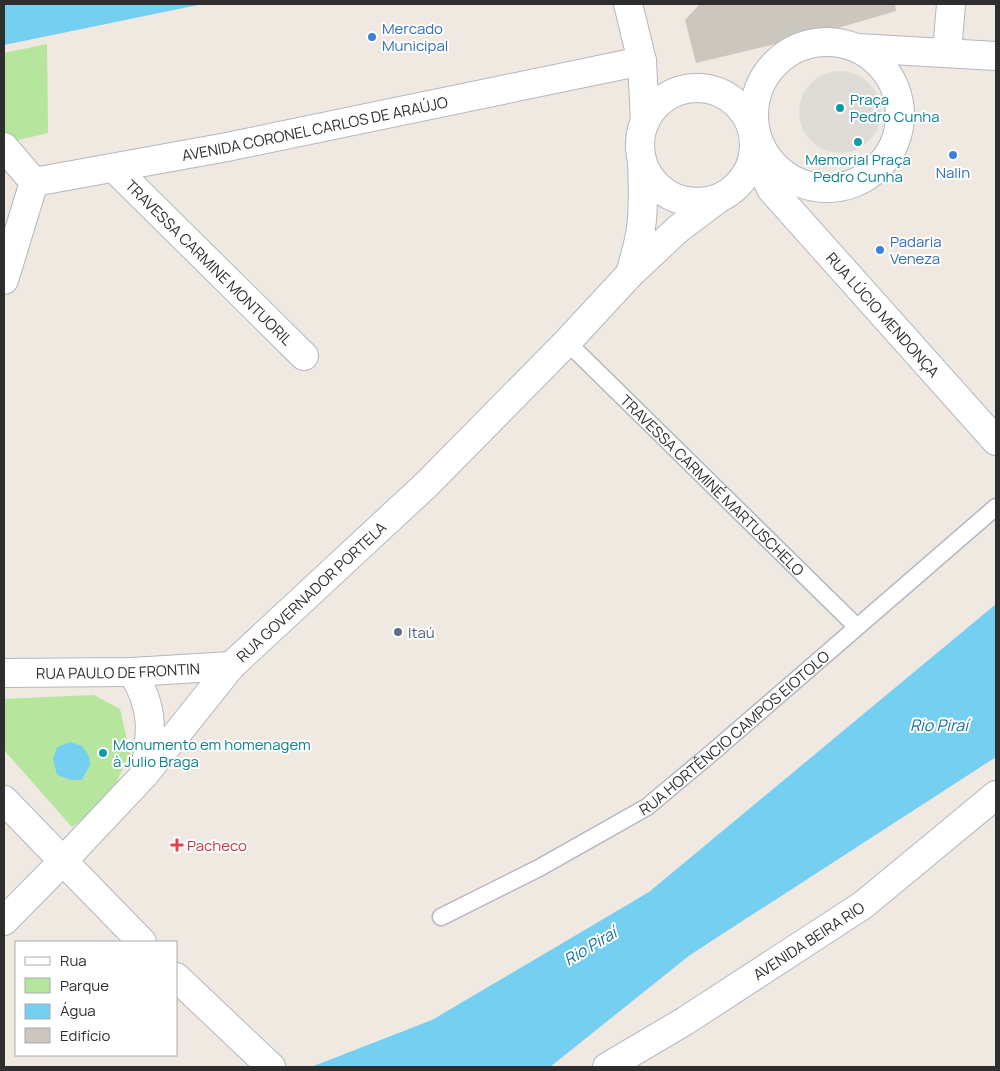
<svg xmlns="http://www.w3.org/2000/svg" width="1000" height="1071" viewBox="0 0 1000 1071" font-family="Manrope,sans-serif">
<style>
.green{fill:#b6e59e}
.plaza{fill:#dfdcd8}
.water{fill:#75cff0}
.building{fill:#cbc7bf}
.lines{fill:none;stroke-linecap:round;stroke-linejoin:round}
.lane-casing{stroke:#b4b7c1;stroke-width:19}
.street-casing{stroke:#b4b7c1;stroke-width:30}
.secondary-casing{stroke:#b4b7c1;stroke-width:30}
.lane{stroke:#fff;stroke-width:16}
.street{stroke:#fff;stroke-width:28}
.secondary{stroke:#fff;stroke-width:28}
.shop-dot{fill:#3f7fe0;stroke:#fff;stroke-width:2}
.culture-dot{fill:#0f9aa8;stroke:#fff;stroke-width:2}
.service-dot{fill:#5c6f8a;stroke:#fff;stroke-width:2}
.health-dot{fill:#e0444e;stroke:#fff;stroke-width:2}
.labels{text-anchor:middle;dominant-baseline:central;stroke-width:4;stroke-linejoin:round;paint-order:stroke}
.shop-label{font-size:15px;fill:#366cbe;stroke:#fff;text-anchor:start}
.culture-label{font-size:15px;fill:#0d838f;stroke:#fff;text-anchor:start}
.street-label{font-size:15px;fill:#2e2e2e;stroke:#fff}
.service-label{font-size:15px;fill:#4e5e75;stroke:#fff;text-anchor:start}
.health-label{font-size:15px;fill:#be3a42;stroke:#fff;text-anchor:start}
.water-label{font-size:16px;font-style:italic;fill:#0d6fa3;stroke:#fff}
</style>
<rect width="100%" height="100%" fill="#efe9e1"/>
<path class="green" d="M47,44L48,133L14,141L4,134V53Z
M94,695L120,709L130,753L108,800L72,827L4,750V699Z"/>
<path class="plaza" d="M799 112a41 41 0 1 1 82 0a41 41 0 1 1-82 0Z"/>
<path class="water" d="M4,4H203L4,45Z
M996,604V757L690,955L550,1067H311L432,1020L649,892Z
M70,742L82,746L89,756L90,765L82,780H71L57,775L53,759L57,747Z"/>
<path class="building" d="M700,4H895L896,11L814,35L696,63L685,20Z"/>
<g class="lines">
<defs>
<g id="lane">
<path id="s1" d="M567,342L857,627"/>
<path id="s2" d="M441,917L539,868L647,807L714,751L996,507"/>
</g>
<g id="street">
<circle cx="827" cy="115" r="73"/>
<path d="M857,48L996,56"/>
<path d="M947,52L951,4"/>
<path id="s3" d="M114,168L304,356"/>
<path d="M4,280L34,182"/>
<path d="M63,861L142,942"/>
<path d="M176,977L271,1067"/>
<path id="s4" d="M607,1067L685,1021L863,905L996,795"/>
</g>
<g id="secondary">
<path d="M628,4L642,61L645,122"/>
<circle cx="697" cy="145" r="57"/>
<path id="s5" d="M754,135L764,173L771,189L996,441"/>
<path id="s6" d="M4,147L34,182L227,147L642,61"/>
<path d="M630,274C634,259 639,244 641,228C644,206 643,184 642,162"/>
<path d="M132,672C155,708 152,734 144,774"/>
<path id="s7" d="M4,673L132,672L231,666"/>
<path d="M4,800L63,861"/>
<path id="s8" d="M4,921L63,861L144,775L231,666L427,484L567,342L630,274L678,229L718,199"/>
</g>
</defs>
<use href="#lane" class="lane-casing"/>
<use href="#street" class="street-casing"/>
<use href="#secondary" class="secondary-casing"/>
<use href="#lane" class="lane"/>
<use href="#street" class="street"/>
<use href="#secondary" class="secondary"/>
</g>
<g class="shop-dot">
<circle cx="372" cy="37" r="5"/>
<circle cx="953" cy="155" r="5"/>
<circle cx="880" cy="250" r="5"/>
</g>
<g class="culture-dot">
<circle cx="840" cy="108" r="5"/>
<circle cx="858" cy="142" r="5"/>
<circle cx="103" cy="753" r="5"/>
</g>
<circle class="service-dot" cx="398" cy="632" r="5"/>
<path class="health-dot" d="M174.5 837.5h5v5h5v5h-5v5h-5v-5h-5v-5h5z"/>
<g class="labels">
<g class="shop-label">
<text x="382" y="28">Mercado<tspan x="382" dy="17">Municipal</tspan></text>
<text x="953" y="172" text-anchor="middle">Nalin</text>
<text x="890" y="241">Padaria<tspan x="890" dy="17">Veneza</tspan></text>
</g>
<g class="culture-label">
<text x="850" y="99">Praça<tspan x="850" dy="17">Pedro Cunha</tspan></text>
<text x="858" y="159" text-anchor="middle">Memorial Praça<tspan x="858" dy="17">Pedro Cunha</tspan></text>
<text x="113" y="744">Monumento em homenagem<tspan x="113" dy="17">à Julio Braga</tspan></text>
</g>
<g class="street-label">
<text stroke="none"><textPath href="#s6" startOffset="332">AVENIDA CORONEL CARLOS DE ARAÚJO</textPath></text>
<text stroke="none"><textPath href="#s3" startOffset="134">TRAVESSA CARMINE MONTUORIL</textPath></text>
<text stroke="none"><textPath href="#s5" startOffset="225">RUA LÚCIO MENDONÇA</textPath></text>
<text stroke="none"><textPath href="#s1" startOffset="204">TRAVESSA CARMINÉ MARTUSCHELO</textPath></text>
<text stroke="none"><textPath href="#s8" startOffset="451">RUA GOVERNADOR PORTELA</textPath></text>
<text stroke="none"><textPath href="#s7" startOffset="114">RUA PAULO DE FRONTIN</textPath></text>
<text stroke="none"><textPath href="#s2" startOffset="348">RUA HORTÊNCIO CAMPOS EIOTOLO</textPath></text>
<text stroke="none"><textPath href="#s4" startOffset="238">AVENIDA BEIRA RIO</textPath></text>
</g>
<g class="service-label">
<text x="408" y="632">Itaú</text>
</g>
<g class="health-label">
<text x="187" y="845">Pacheco</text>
</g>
<g class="water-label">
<text x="939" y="725">Rio Piraí</text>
<text transform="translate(590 946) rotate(-31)">Rio Piraí</text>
</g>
</g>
<rect width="1000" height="1071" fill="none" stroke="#2e2e2e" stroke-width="10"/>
<rect x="15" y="941" width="162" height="115" fill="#ffffff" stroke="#ababab"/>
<rect x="25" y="957" width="25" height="8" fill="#ffffff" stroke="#ababab"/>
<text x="60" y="966" font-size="15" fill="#2e2e2e">Rua</text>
<rect x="25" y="978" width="25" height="15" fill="#b6e59e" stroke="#ababab"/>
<text x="60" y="991" font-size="15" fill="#2e2e2e">Parque</text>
<rect x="25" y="1004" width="25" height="15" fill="#75cff0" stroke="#ababab"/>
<text x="60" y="1016" font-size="15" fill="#2e2e2e">Água</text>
<rect x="25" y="1028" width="25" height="15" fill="#cbc7bf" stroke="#ababab"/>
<text x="60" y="1041" font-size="15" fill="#2e2e2e">Edifício</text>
</svg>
